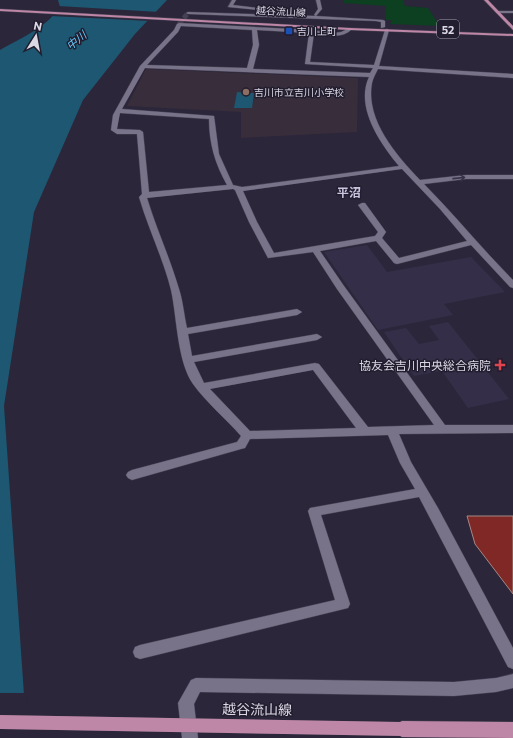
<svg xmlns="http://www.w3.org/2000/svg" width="513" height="738" viewBox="0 0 513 738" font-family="Commissioner,'Noto Sans JP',sans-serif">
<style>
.built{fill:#352e48}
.education{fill:#382d3b}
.green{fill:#0d3f21}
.water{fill:#1d5771}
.pier{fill:#2b263a}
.building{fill:#7f2825;stroke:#a58885}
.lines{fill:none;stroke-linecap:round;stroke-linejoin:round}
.minor-tunnel{stroke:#454154;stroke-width:5;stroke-dasharray:5 2.5;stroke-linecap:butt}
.minor-casing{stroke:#484353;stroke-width:1}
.major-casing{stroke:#484353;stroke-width:1}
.minor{fill:#79738a;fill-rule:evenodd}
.major{fill:#be86a7;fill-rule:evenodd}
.major-bridge-casing{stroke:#484353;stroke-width:14;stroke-linecap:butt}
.major-bridge{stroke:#be86a7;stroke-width:14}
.oneway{stroke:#383246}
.transit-dot{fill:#1a4fb4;stroke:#221d2f;stroke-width:1.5}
.education-dot{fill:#8d6e63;stroke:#221d2f;stroke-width:1.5}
.health-dot{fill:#e0444e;stroke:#221d2f;stroke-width:1.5}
.labels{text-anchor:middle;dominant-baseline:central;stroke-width:3;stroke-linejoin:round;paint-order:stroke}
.far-street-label{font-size:10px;fill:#dbd8e5;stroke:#221d2f}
.far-poi-label{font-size:10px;fill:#dbd8e5;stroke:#221d2f;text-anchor:start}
.shield{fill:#221d2f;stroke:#a4a0ae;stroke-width:1}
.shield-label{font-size:11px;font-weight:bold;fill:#dbd8e5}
.far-water-label{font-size:11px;font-style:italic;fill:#61cbfe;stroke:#221d2f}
.far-quarter-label{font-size:12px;font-weight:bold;fill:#cac5de;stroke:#221d2f}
.poi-label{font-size:12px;fill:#dbd8e5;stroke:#221d2f;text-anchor:end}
.near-street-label{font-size:14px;fill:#dbd8e5;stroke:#221d2f}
</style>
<rect width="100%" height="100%" fill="#2b263a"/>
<path class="built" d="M367,245L387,272L471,257L505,292L444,304L453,315L378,330L324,252Z
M448,322L509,399L468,408L442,371L414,376L384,332L406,328L419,344L439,340L429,326Z"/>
<path class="education" d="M146,69L358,78L357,132L241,138V112L127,106Z"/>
<path class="green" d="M344,0H403L405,6L428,8L440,26L390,24L392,20H386V6L343,3Z"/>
<path class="water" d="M58,0H167L135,34L83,100L34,212L4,406L27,738H0V50C21,38 47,27 60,7Z
M237,92L254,93L252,108H234Z"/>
<path class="pier" d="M58,6L159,12L150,21L51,16Z
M0,693H26L29,738H0Z"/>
<path class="building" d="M467,516H513V594L475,544Z"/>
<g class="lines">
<path class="minor-tunnel" d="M179,24L188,13"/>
<defs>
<path id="minor" d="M232,0H236L233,5L283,11L281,12L228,7Z
M316,0H320L322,9L316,16L383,20L385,21V27L381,28V22L376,21L188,14L186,13L188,12L316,16L314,15L318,9Z
M495,11H513V13H497Z
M179,23L312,30L334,33L341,32L350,28L352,29C341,40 328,34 314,33L310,62L374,65L385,30L387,29L389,30L379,66L513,74V78L378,69C376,73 373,78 372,83C365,120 397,156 420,180L466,175H513V179H466L424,184C455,215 482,249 513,280V288L510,287L471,245L397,264L394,263L376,241L320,251L344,286L445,425H513V433L399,434L411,462L438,508L513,648V669L508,667L419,497L321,515L350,604L348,608L140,659L135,657L133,652L135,647L140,645L335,600L308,511L310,508L415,489L400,463L388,435L250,439L245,448L241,449L132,480L128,478L126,475L128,472L132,470L237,442L241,436C227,420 205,401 193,384C177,361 177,317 171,290C163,258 148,228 139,197L142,194L137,134H117L111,130L113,115L140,66L174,30L177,24ZM181,26L252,30L253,45L247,68L147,65L178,32ZM257,30L309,33L305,64L373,68L370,73L253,69L259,45ZM145,68L369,77C355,107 380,143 399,166L242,187L233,185L219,154L214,116L122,109ZM120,113L209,119C209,143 215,164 227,185L149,192L143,132L140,130L117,129ZM402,169L440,209L467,241L399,258L382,238L386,232L365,203H362L358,205L378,232L375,236L274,253L257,222L243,191ZM233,189L235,190L249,222L268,258L313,252L337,289L434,425L368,427L319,364L315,363L204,383L194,362L317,340L322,337L317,334L192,356L188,334L297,315L302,312L297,309L187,328C184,315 183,301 179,289C170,258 156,228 147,198ZM313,370L356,428L250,431L210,389Z
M513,674V688L496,692L454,696L200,692L194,704L198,738H182L178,703L191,680L196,678L454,682L496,678Z"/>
<path id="major" d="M484,0H488L513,26V30Z
M0,9L350,28L513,34V36L350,30L0,11Z
M402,721L513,722V738L402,737L397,734L394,729L397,724Z"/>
</defs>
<use href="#minor" class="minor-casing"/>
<use href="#major" class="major-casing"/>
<use href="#minor" class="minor"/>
<use href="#major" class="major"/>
<defs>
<path id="major-bridge" d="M0,722L402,729"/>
</defs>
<use href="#major-bridge" class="major-bridge-casing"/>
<use href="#major-bridge" class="major-bridge"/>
</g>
<defs><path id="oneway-shaft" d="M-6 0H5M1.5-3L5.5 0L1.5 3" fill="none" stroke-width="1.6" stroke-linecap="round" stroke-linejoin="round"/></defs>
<use class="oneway" href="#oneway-shaft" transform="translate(459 178) rotate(-6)"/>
<rect class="transit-dot" x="285" y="27" width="8" height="8" rx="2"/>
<circle class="education-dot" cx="246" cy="92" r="4"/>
<path class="health-dot" d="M498 359h4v4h4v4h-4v4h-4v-4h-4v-4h4z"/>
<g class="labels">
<g class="far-street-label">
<text transform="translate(281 11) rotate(3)">越谷流山線</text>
</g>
<g class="far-poi-label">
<text x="297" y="31">吉川上町</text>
<text x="254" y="92">吉川市立吉川小学校</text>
</g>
<rect class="shield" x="437" y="20" width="22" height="18" rx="3"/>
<g class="shield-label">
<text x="448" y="29">52</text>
</g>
<g class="far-water-label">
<text transform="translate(76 40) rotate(-39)">中川</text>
</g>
<g class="far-quarter-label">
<text x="349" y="192">平沼</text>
</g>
<g class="poi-label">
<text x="491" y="365">協友会吉川中央総合病院</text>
</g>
<g class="near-street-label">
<text transform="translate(257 709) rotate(1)">越谷流山線</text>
</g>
</g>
<g transform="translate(36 36) rotate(11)" stroke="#221d2f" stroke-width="3" paint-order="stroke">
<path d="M0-3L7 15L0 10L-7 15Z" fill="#dbd8e5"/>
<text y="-6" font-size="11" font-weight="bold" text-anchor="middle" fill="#dbd8e5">N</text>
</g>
</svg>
